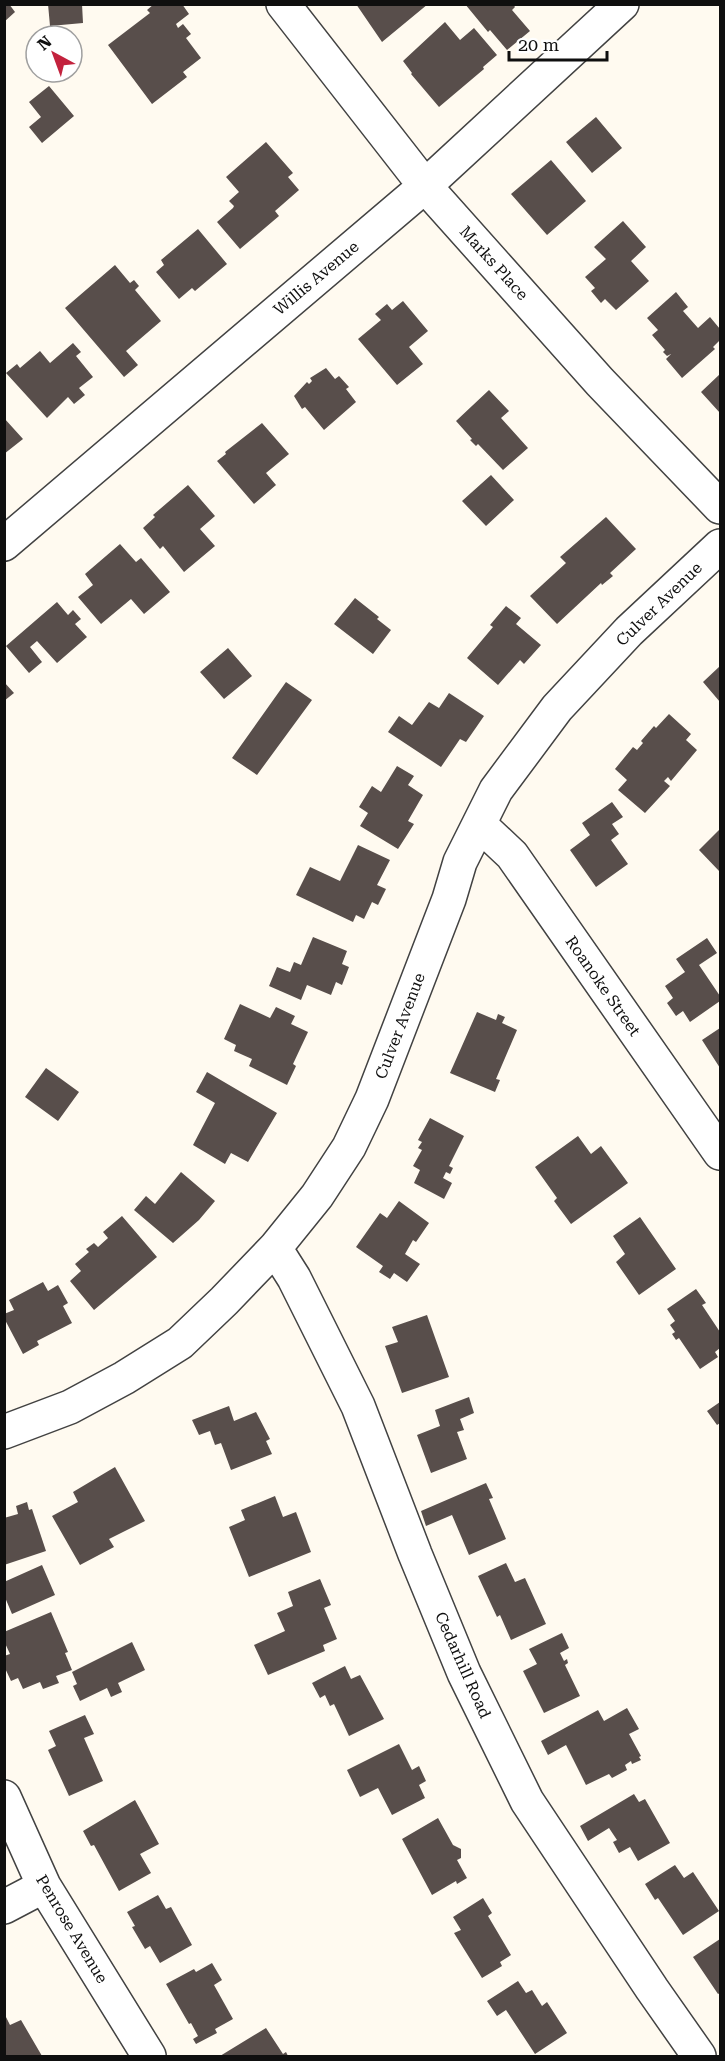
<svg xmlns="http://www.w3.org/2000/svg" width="725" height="2061" viewBox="0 0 725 2061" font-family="'Roboto Serif',serif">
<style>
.building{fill:#584e4b}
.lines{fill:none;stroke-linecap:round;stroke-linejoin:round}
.minor-casing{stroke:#424242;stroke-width:36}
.minor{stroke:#fff;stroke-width:33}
.labels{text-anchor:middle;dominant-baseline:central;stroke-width:6;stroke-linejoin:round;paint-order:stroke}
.street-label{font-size:16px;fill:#0f0f0f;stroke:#fff}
</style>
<rect width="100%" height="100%" fill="#fffaf0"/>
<path class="building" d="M4,4H9L15,12L4,22Z
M48,4H82L83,23L50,26Z
M154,4H182L189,14L176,24L178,28L183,24L191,34L186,38L201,58L183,72L187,77L152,104L108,45L150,13L147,10Z
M356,4H428L382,42Z
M465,4H513L515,7L512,10L530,31L507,50L490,30L488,32Z
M445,22L460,40L474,28L497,55L483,67L484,69L439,107L411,74L412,73L403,61Z
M49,86L74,116L42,143L29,127L41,117L29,102Z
M596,117L622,148L592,173L566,142Z
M266,142L293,173L288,177L299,190L275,211L279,216L240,249L217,222L233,208L234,206L229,201L239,192L226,177Z
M551,160L586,201L547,235L511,194Z
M623,221L646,247L631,261L649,281L616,310L605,299L601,303L591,291L595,288L585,277L606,259L594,247Z
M198,229L227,264L195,291L192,288L179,299L156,272L164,265L161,260Z
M115,265L130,283L134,280L139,286L135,290L161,321L126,351L138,365L124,377L65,308Z
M676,292L688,307L683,311L698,328L710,317L720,329V340L713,347L715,349L682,378L666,359L671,354L667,356L663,352L665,350L652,335L658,330L647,318Z
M403,301L428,331L409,347L423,364L397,385L358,339L381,320L375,314L387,304L392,310Z
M73,343L81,352L76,356L93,377L79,388L85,395L74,404L68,397L47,418L6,373L17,364L20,368L40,351L50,363Z
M326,368L335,379L339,376L349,387L346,389L356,402L324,430L305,407L302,409L294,396L307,382L309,384L312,381L310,378Z
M720,374V413L701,392Z
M489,390L509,411L501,418L528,448L503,470L478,444L476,446L470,440L472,439L456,421Z
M4,418L23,439L4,454Z
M262,423L289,454L266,473L276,485L254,504L217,461L226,454L225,452Z
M491,475L514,500L486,526L462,501Z
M188,485L215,516L200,529L215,546L184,572L163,546L160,549L143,528L155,517L153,515Z
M606,517L636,549L610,573L613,576L602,585L601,583L557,624L530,596L566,563L560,557Z
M120,544L136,562L141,558L170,592L144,614L131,599L101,624L78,597L93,585L85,574Z
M355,598L379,617L377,619L391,630L373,654L334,624Z
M57,602L68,615L73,610L81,619L75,624L87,637L57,663L37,641L30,647L42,662L29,673L6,646Z
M506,606L521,618L516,624L541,645L524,664L520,660L498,685L467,658L493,627L490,625Z
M228,648L252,676L224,699L200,672Z
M720,666V702L703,682Z
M4,682L14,693L4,701Z
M286,682L312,700L257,775L232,758Z
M449,693L484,716L466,742L460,739L441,767L388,732L399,716L412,725L429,702L439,708Z
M669,714L691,734L686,740L697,750L671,781L668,777L664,781L670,786L645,813L618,790L627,780L615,769L633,747L637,750L643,743L641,741L654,726L656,728Z
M397,766L414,776L408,785L423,795L408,821L414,824L398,849L360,826L368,813L359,807L372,786L381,792Z
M612,802L623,817L612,824L619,834L611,840L628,864L596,887L570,850L590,835L582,823Z
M720,829V872L699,850Z
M358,845L390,860L377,885L386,889L378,905L372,902L364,919L356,915L353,922L296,895L310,867L340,881Z
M313,937L347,951L342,964L349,967L342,985L336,982L331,995L307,985L301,1000L269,986L277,967L290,972L294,962L301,965Z
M707,938L717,953L699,965L720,996V1001L690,1022L683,1011L676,1016L667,1003L673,998L665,986L685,972L676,959Z
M240,1004L270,1018L276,1007L295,1016L291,1024L308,1032L293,1064L296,1066L287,1085L249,1066L252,1059L234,1051L236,1045L224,1039Z
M477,1012L496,1020L498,1014L505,1017L502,1023L517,1030L496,1079L500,1080L495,1092L450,1073Z
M720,1028V1068L702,1040Z
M46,1068L79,1092L58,1121L25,1097Z
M207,1072L277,1113L248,1162L231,1153L225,1164L193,1145L215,1103L196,1092Z
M430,1118L464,1136L449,1166L453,1168L450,1174L446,1172L443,1178L452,1183L444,1199L414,1183L420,1170L413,1166L422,1150L418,1148L422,1142L418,1140Z
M578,1136L591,1154L601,1146L628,1183L571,1224L554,1201L557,1198L535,1167Z
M181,1172L215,1201L199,1220L173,1243L134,1210L146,1196L155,1204Z
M399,1201L429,1223L416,1242L413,1240L405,1254L420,1264L407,1282L394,1273L390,1279L379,1272L383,1266L356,1247L380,1213L387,1218Z
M122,1216L157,1257L94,1310L70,1281L81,1271L75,1264L89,1252L86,1249L94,1243L98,1247L108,1238L103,1232Z
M640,1217L676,1269L639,1295L616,1262L625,1254L613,1236Z
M43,1282L48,1291L58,1285L68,1303L63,1306L72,1323L37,1341L39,1345L23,1354L4,1318V1314L14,1310L9,1300Z
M696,1289L706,1303L702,1305L720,1332V1348L715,1352L718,1357L700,1369L679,1338L676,1340L672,1334L675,1332L670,1325L675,1321L667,1309Z
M427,1315L449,1377L402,1393L385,1346L398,1342L392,1327Z
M469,1397L474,1413L460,1419L464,1430L457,1432L467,1459L431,1473L417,1435L440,1426L435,1410Z
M720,1402V1423L717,1425L707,1411Z
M229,1406L234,1421L256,1412L270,1439L266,1441L272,1454L231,1470L221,1443L215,1445L210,1431L199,1435L192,1420Z
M115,1467L145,1521L109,1539L114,1547L80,1565L52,1516L78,1502L73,1492Z
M486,1483L493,1498L489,1499L506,1539L469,1555L452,1515L426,1526L421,1511Z
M275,1496L283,1517L296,1512L311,1552L249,1577L229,1527L245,1520L241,1510Z
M27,1502L29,1510L32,1509L46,1551L4,1565V1518L18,1514L16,1506Z
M506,1563L515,1582L525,1578L546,1624L511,1640L500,1615L497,1617L478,1576Z
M42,1565L55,1595L12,1614L4,1595V1582Z
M320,1579L331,1605L324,1608L337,1639L323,1645L325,1651L268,1675L254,1645L285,1631L277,1613L293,1606L288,1592Z
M51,1612L68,1652L65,1653L72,1670L56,1676L59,1683L43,1689L40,1682L23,1689L18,1678L11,1681L4,1666V1656L10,1654L4,1641V1632Z
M562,1633L569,1648L560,1653L564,1661L567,1659L568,1663L565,1665L580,1696L544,1713L523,1671L537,1664L529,1649Z
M132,1642L145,1670L118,1683L122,1692L111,1697L107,1688L80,1701L73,1686L77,1684L72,1672Z
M345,1666L351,1679L360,1675L384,1719L349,1736L334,1704L330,1706L325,1695L320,1698L312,1683Z
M627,1708L639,1729L629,1734L641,1756L639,1757L641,1760L632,1764L631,1761L625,1765L627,1770L612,1778L609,1774L586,1785L566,1745L548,1755L541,1741L598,1710L604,1721Z
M85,1715L94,1734L84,1738L103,1781L69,1796L48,1750L56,1746L49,1731Z
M399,1744L412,1770L419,1766L426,1781L419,1785L425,1798L392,1815L378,1788L360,1797L347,1770Z
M634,1794L639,1802L645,1799L670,1843L638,1861L630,1847L619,1853L613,1842L617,1840L609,1828L588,1841L580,1826Z
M135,1800L159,1844L140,1854L151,1873L119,1891L94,1845L91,1846L83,1831Z
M438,1818L453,1845L461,1849V1858L457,1860L467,1878L457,1884L456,1881L432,1895L402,1839Z
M675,1865L684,1878L693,1872L719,1911L683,1935L658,1898L655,1900L645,1884Z
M158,1895L166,1909L171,1907L192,1945L160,1963L150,1946L145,1949L132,1927L135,1926L127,1912Z
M483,1898L492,1913L488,1916L511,1955L500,1962L502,1966L482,1978L454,1933L461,1930L453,1917Z
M720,1939V1993L718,1994L693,1957Z
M212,1963L222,1980L214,1985L233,2019L215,2029L217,2033L196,2044L193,2039L198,2036L191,2023L189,2024L166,1984L194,1969L196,1972Z
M518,1981L526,1993L532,1990L542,2006L547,2002L567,2033L535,2054L506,2010L497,2016L487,2001Z
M5,2015L10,2025L21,2020L42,2056H5Z
M266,2028L283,2054L286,2052L288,2056H220Z"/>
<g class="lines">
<defs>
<path id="minor" d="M283,4L425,186L600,382L720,507
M4,544L425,186L622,4
M479,824L512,855L720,1153
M275,1248L294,1278L358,1406L415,1554L464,1673L527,1801L652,1989L699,2056
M4,1432L70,1407L124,1378L180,1343L224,1301L275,1248L317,1196L349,1147L372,1099L449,899L460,862L496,790L557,708L629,631L720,546
M4,1797L44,1886L149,2056
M4,1907L44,1886"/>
</defs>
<use href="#minor" class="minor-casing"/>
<use href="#minor" class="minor"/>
</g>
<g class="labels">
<g class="street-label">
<text transform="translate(494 263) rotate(48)">Marks Place</text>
<text transform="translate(316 278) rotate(-40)">Willis Avenue</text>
<text transform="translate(659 604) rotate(-44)">Culver Avenue</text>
<text transform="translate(603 986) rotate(55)">Roanoke Street</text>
<text transform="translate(400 1026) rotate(-69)">Culver Avenue</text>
<text transform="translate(463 1665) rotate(66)">Cedarhill Road</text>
<text transform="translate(72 1929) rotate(59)">Penrose Avenue</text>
</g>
</g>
<rect width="725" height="2061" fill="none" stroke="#0f0f0f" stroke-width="12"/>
<g transform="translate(54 54) rotate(319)"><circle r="28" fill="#ffffff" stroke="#9f9f9f" stroke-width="1.5"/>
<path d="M0-4.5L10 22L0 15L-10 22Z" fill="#c3223d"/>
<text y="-9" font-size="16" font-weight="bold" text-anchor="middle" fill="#0f0f0f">N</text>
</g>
<path d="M509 51v9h98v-9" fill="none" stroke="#0f0f0f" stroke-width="3"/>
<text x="518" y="51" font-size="18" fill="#0f0f0f" stroke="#ffffff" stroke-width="4.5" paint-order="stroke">20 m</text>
</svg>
